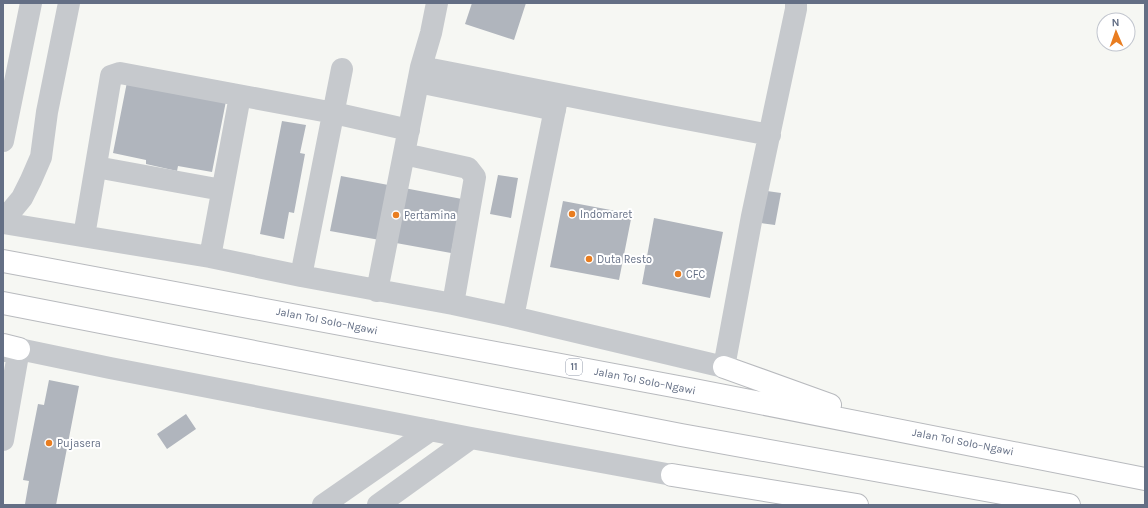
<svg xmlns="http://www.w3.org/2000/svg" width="1148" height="508" viewBox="0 0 1148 508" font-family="Karla,sans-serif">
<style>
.building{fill:#b0b5bd}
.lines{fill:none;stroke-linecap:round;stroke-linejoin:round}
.highway-casing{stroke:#b8babe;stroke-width:24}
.minor{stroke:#c6c9cd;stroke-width:22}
.highway{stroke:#fff;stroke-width:22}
.poi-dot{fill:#e97d20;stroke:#fff;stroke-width:1.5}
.labels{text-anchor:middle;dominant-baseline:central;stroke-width:4;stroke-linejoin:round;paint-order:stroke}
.shield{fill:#fff;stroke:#929aaa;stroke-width:1}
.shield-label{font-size:10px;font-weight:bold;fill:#646f85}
.poi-label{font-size:11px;fill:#646f85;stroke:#fff;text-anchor:start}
.street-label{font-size:11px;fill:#646f85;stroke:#fff}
</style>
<rect width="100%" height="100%" fill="#f6f7f3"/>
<path class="building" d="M472,3H526L514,40L465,24Z
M127,82L226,101L212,172L178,166L177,171L146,164V160L113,153Z
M282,121L306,125L300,153L305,154L294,213L289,212L284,239L260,234Z
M498,175L518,178L511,218L490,214Z
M341,176L462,199L451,253L330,231Z
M767,191L781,193L775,225L761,223Z
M563,201L632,214L619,280L550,267Z
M654,218L723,232L710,298L642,284Z
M49,380L79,386L56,505H27L25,504L29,481L23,480L38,404L44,405Z
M186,414L196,429L167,449L157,434Z"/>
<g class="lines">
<defs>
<path id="highway" d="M3,261L689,389L1145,479
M3,303L681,435L1069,505
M3,345L19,349
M724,367L830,405
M672,475L857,505"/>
</defs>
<use href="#highway" class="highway-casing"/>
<path class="minor" d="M437,3L431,33L421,67L665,115L770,135
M418,82L555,110
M3,141L31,3
M404,154L468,168L475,177L453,304
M96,167L222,190
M3,221L22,198L31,180L41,157L47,112L69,3
M3,223L210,257L301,276L453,304L513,317L724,367L752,216L796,9V3
M84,236L110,82L111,76L120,73L334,113L409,130
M210,257L240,96
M301,276L342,69
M377,291L421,67
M513,317L558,94
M3,351L19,349L110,368L471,438L672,475
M3,440L19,349
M323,505L431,430
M378,505L471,438"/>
<use href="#highway" class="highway"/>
</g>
<g class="poi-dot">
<circle cx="572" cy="214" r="4"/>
<circle cx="396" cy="215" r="4"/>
<circle cx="589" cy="259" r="4"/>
<circle cx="678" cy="274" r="4"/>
<circle cx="49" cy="443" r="4"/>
</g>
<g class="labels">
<rect class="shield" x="566" y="359" width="16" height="16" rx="3"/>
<g class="shield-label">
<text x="574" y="367">11</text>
</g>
<g class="poi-label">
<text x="580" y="214">Indomaret</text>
<text x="404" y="215">Pertamina</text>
<text x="597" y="259">Duta Resto</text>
<text x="686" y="274">CFC</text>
<text x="57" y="443">Pujasera</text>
</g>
<g class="street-label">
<text transform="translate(327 321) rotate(11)">Jalan Tol Solo–Ngawi</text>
<text transform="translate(645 381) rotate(11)">Jalan Tol Solo–Ngawi</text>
<text transform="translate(963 442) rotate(11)">Jalan Tol Solo–Ngawi</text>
</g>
</g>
<rect width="1148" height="508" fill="none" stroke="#646f85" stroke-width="8"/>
<g transform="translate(1116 32) rotate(358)"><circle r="19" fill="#ffffff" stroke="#c1c5ce"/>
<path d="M0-3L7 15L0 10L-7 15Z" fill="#e97d20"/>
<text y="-6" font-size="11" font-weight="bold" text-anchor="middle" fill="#646f85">N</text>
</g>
</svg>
